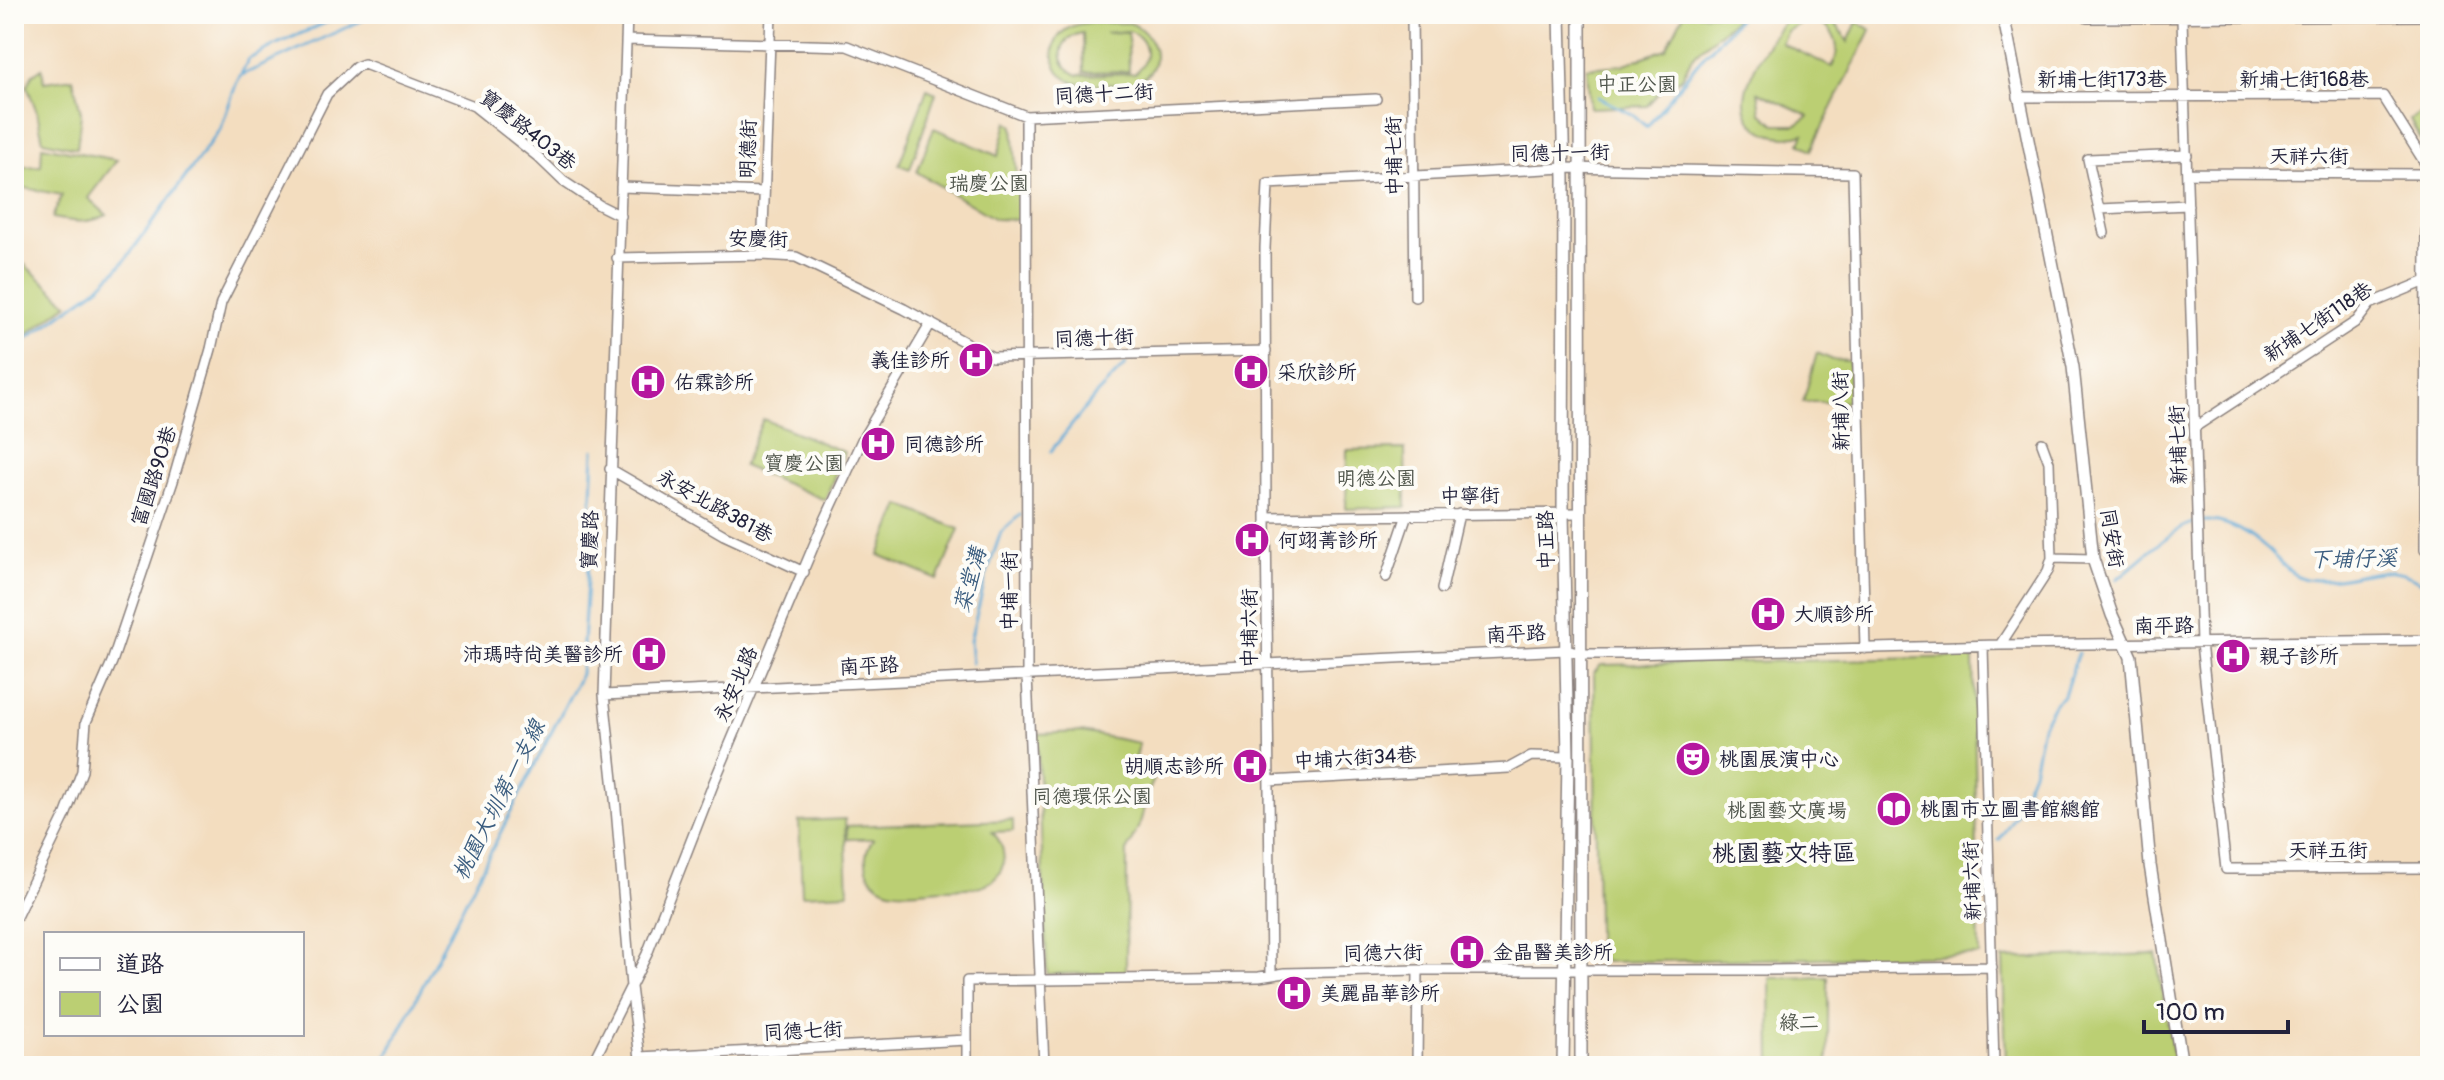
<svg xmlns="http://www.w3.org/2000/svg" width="2444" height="1080" viewBox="0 0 2444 1080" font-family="Pangolin,'LXGW WenKai TC',sans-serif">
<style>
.green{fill:#bbcf73;stroke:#6e7857;stroke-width:2;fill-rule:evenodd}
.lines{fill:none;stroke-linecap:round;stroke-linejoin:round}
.stream{stroke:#5aa6d3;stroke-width:3}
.minor-casing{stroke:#8a807d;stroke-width:12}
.tertiary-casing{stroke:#8a807d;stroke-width:14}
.minor{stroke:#fff;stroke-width:9}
.tertiary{stroke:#fff;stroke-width:11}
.labels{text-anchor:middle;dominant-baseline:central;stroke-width:8;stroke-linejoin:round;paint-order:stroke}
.street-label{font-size:20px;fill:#22223b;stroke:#fdfcf7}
.park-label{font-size:20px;fill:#50564c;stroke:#fdfcf7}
.poi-label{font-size:20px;fill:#22223b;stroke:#fdfcf7;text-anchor:start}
.water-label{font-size:22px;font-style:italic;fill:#3b5d7f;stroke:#fdfcf7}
.quarter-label{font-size:24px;fill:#22223b;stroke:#fdfcf7}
</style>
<rect width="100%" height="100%" fill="#fdfcf7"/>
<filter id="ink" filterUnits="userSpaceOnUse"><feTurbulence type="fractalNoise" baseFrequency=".0125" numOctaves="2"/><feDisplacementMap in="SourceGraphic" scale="16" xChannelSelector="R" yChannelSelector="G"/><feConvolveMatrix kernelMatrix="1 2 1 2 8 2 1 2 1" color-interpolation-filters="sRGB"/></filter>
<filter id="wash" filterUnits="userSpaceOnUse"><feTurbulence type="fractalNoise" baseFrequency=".006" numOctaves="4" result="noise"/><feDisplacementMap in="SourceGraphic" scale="32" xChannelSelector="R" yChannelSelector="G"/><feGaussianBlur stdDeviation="1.8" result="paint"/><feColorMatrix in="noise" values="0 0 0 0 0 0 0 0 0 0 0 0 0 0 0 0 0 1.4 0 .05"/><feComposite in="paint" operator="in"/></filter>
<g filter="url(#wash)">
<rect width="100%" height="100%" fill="#f3ddbf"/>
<path class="green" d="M1684,14H1741L1692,57L1682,78L1660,91L1647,106L1590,108L1587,68L1622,65L1666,49Z
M1794,14C1826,14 1832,14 1848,42L1857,22L1871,30L1811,150L1800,143L1804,134C1778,143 1744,131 1745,99C1746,78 1776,23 1794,14ZM1803,22C1832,20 1844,43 1832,67L1781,43L1787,31ZM1758,92L1808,115L1809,116L1796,125H1776L1761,112Z
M1130,23C1154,32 1167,65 1140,80C1129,86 1091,85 1078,83C1051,79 1044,41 1069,28C1085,19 1112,24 1130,23ZM1129,31C1149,39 1152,60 1135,73L1078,75C1054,65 1057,37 1083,33L1084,72L1129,71L1128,33H1105Z
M42,68L44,82L73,78L81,113L77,148L43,141L37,112L27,86L32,75Z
M927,89L936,93L910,169L899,165Z
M2427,110L2430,115V157L2410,120Z
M1007,122L1013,126L1020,220L995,219L917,172L934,128L998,156Z
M42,146L117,160L88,198L107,215C88,224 73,222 52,218L62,195L14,186V181L24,167L41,166Z
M14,255L68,304L24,337L14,335Z
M1817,353L1833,360L1849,361L1850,402H1803Z
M763,419L844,452L825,500L743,466Z
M1405,449L1406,507L1346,509L1347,450Z
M900,505L959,529L938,580L879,555Z
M1973,657L1979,955L1605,962L1597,950V932L1594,673L1601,665Z
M1082,732L1139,743L1135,763L1142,774L1155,777L1147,795L1140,824L1127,850L1126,973L1047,974L1037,734Z
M845,819L848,893L802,895L799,821Z
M1013,820V831L992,832C1006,845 1009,868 992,881C979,890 958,888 943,889C919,890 883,900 869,874C863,862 866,849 873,839H847V826Z
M2156,954L2175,1066H2006L2003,959Z
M1828,977V1066H1771L1770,978Z"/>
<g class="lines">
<path class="stream" d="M240,76L376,14
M1598,97L1633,115L1647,127L1696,65L1743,14
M14,341L21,343L98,288L123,263L221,128L236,84L249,59L279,43L346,14
M1051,451L1095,396L1126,364
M591,518L594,450
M2117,579C2134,566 2167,534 2185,526C2215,512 2246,530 2268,550C2280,561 2290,576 2306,579C2357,586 2383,553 2430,588
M972,663L970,641L986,576L1001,532L1020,515
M1999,840L2015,815L2033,771L2042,726L2055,703L2064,695L2078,653
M382,1066L581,674L590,534"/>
</g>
</g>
<g filter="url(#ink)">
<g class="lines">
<defs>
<path id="minor" d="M627,14L604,695L616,808L631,987L641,1066
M1412,14L1415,297
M2087,14V18L2430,16
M2182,19L2201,643L2226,869L2430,868
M626,40L847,46L1026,116L1376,99
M2018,97L2383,96L2430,171
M1026,116L1027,676L1044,1066
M2187,173L2430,174
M621,187L764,192
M2100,209L2188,205
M2426,231L2425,550H2430
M2104,233L2088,159L2187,155
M762,255L771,14
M617,258L762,255L796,257L904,309L992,357L1266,351
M2195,427L2357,321L2370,304L2426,281
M2042,443L2049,462L2052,558L2093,559
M610,469L724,535L804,572
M1266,517L1579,513
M1386,577L1407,515
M1442,589L1459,514
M2000,645L2048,571L2052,558
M1983,646L1994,1066
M604,695L1566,650L1582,654H1625L2000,645L2430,640
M1269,781L1509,768L1531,756L1568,757
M14,921L65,816L82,771L86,722L112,662L173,481L211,349L221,303L327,94L356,67L364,64L474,106L537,156L563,181L599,205L621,216
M1271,975L1266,517L1265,248L1268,184L1564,168L1853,173L1865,649
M640,1057L967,1040
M591,1066L647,954L714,782L819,533L862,440L931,323
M967,1066V981L1259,977L1285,973L1418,970H1766L1992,967
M1417,1066L1418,970"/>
<path id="tertiary" d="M1560,14L1564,179L1563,513L1568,757L1563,1066
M1580,14L1581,1066
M2003,14L2073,367L2093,559L2112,615L2131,657L2150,865L2182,1066"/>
</defs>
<use href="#minor" class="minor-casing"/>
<use href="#tertiary" class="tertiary-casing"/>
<use href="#minor" class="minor"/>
<use href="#tertiary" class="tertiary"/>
</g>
</g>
<defs>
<symbol id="hospital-disc" viewBox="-11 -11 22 22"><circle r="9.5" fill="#b5179e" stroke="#fdfcf7"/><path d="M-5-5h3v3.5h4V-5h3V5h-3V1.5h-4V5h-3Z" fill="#fff"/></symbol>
<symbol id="theatre-disc" viewBox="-11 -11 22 22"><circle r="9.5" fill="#b5179e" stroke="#fdfcf7"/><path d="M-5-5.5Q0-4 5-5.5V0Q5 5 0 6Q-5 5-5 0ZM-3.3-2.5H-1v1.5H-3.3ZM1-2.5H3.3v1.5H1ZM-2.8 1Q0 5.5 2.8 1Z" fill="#fff"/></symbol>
<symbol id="library-disc" viewBox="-11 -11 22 22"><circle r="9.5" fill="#b5179e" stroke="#fdfcf7"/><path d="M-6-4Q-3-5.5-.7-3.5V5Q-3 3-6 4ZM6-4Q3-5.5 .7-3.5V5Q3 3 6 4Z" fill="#fff"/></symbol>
</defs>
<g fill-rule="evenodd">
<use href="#hospital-disc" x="956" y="340" width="40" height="40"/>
<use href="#hospital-disc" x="1231" y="352" width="40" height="40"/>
<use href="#hospital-disc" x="628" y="362" width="40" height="40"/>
<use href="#hospital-disc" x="858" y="424" width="40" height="40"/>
<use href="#hospital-disc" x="1232" y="520" width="40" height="40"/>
<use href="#hospital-disc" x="1748" y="594" width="40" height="40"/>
<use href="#hospital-disc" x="629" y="634" width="40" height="40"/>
<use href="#hospital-disc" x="2213" y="636" width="40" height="40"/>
<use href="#theatre-disc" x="1673" y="739" width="40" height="40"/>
<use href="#hospital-disc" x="1230" y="746" width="40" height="40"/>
<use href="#library-disc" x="1874" y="789" width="40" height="40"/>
<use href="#hospital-disc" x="1447" y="932" width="40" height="40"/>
<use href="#hospital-disc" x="1274" y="973" width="40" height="40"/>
</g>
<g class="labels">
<g class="street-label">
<text x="2102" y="79">新埔七街173巷</text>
<text x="2304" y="79">新埔七街168巷</text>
<text transform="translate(1104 94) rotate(-3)">同德十二街</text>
<text transform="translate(528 130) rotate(38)">寶慶路403巷</text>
<text transform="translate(748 149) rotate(-88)">明德街</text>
<text transform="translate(1560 153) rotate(-1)">同德十一街</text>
<text transform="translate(1394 156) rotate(-91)">中埔七街</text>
<text x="2309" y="156">天祥六街</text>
<text transform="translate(758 239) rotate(1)">安慶街</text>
<text transform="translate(2318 322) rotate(-34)">新埔七街118巷</text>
<text transform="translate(1094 338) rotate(-2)">同德十街</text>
<text transform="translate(1841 411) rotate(-91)">新埔八街</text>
<text transform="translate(2178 445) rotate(-92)">新埔七街</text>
<text transform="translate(154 476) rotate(-72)">富國路90巷</text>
<text transform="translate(1470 496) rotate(-1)">中寧街</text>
<text transform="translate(715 506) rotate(29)">永安北路381巷</text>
<text transform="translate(2112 538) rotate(81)">同安街</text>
<text transform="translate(590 540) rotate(-88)">寶慶路</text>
<text transform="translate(1546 540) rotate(-91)">中正路</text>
<text transform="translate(1009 591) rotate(-90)">中埔一街</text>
<text transform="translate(2164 626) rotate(-1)">南平路</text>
<text transform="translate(1249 628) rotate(-90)">中埔六街</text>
<text transform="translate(1516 634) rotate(-3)">南平路</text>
<text transform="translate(869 666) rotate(-3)">南平路</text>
<text transform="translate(736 684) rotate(-67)">永安北路</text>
<text transform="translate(1355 758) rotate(-3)">中埔六街34巷</text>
<text x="2328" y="850">天祥五街</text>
<text transform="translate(1972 881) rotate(-92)">新埔六街</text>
<text transform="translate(1383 953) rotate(-1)">同德六街</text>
<text transform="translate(803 1031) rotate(-3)">同德七街</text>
</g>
<g class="park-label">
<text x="1637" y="84">中正公園</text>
<text x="989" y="183">瑞慶公園</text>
<text x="804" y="463">寶慶公園</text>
<text x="1376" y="478">明德公園</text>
<text x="1092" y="796">同德環保公園</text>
<text x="1787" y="810">桃園藝文廣場</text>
<text x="1799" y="1022">綠二</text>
</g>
<g class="poi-label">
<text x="950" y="360" text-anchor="end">義佳診所</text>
<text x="1277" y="372">采欣診所</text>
<text x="674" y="382">佑霖診所</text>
<text x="904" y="444">同德診所</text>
<text x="1278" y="540">何翊菁診所</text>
<text x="1794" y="614">大順診所</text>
<text x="623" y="654" text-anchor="end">沛瑪時尚美醫診所</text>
<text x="2259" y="656">親子診所</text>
<text x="1719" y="759">桃園展演中心</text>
<text x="1224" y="766" text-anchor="end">胡順志診所</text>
<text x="1920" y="809">桃園市立圖書館總館</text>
<text x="1493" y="952">金晶醫美診所</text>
<text x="1320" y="993">美麗晶華診所</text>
</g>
<g class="water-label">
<text transform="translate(2353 559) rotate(-1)">下埔仔溪</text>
<text transform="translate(970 580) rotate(-74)">菜堂溝</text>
<text transform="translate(499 800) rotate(-63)">桃園大圳第一支線</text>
</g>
<g class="quarter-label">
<text x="1784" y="853">桃園藝文特區</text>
</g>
</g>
<rect width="2444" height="1080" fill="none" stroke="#fdfcf7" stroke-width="48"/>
<rect x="44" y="932" width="260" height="104" fill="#fdfcf7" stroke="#a5a5ac" stroke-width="2"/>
<rect x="60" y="958" width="40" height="12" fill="#ffffff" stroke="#a5a5ac" stroke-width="2"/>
<text x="116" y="972" font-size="24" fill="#22223b">道路</text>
<rect x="60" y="992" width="40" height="24" fill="#bbcf73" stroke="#a5a5ac" stroke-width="2"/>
<text x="116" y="1012" font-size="24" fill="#22223b">公園</text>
<path d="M2144 1020v12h144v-12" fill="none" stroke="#22223b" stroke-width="4"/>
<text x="2156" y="1020" font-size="24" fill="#22223b" stroke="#fdfcf7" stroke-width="6" paint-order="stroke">100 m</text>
</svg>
